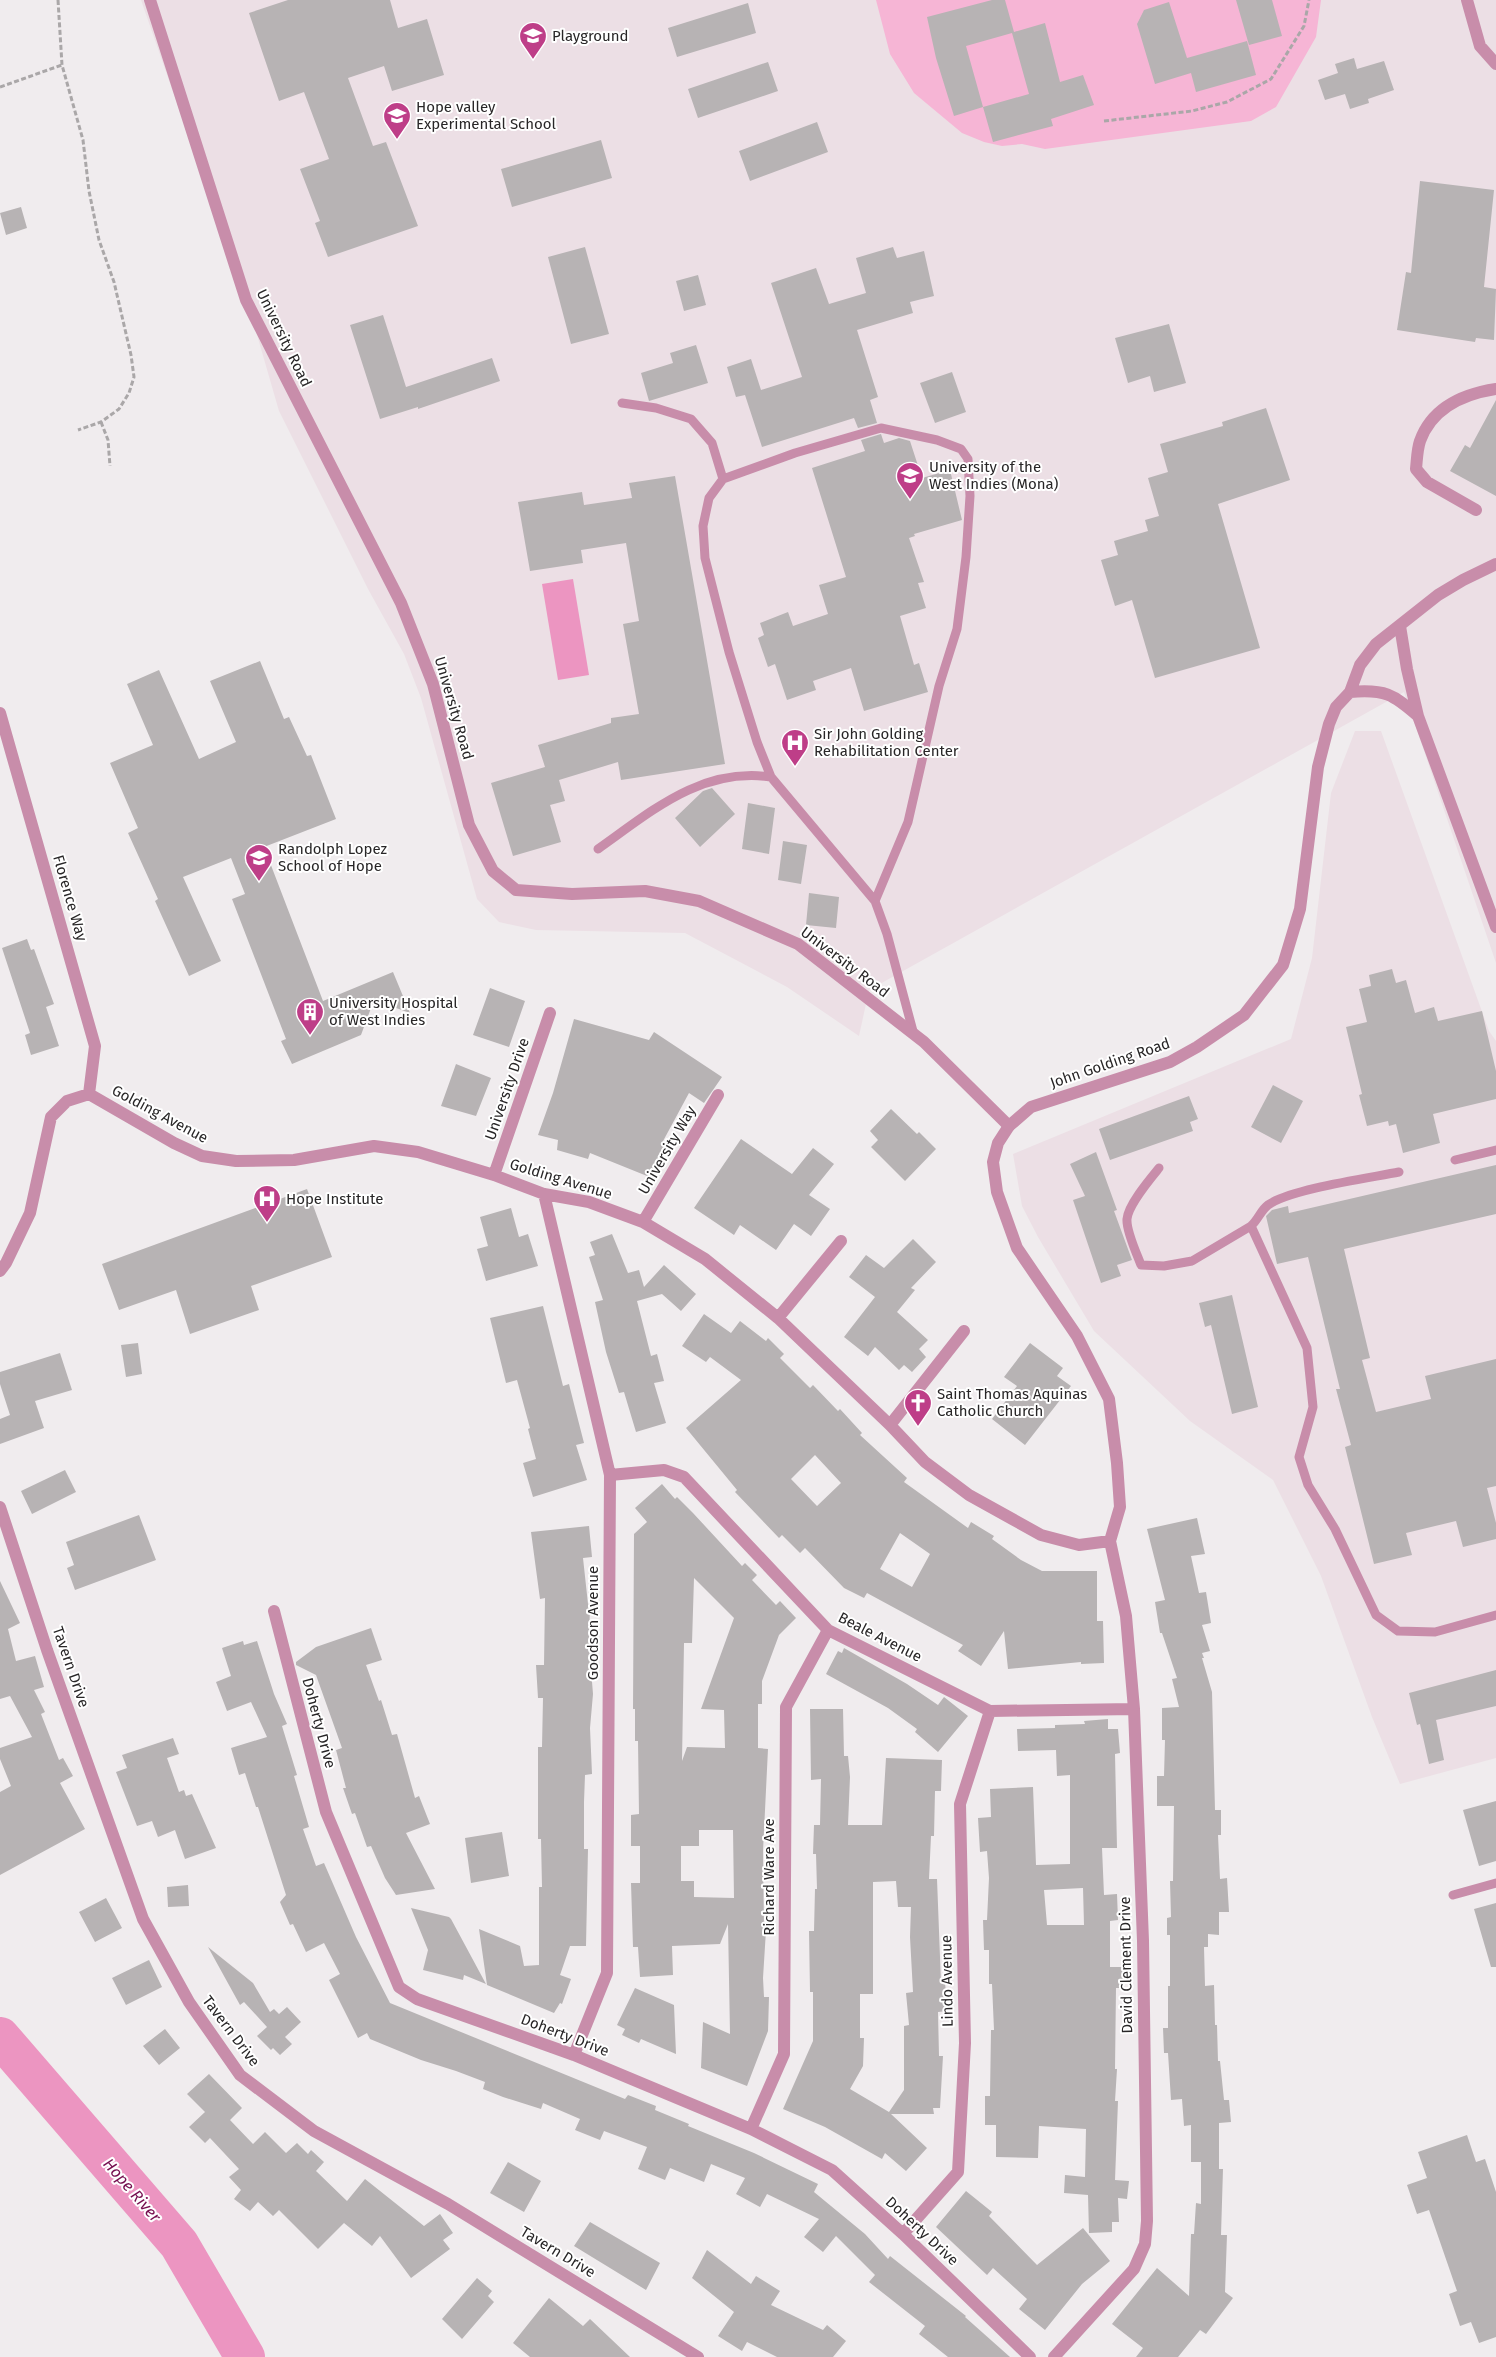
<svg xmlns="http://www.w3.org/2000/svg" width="1496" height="2357" viewBox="0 0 1496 2357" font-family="'Fira Sans',sans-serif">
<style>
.built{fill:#ecdfe5}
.green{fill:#f6b5d5}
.water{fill:#ec95c1}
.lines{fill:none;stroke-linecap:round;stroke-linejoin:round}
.river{stroke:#ec95c1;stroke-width:40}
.building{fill:#b7b3b4;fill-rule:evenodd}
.path{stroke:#aaa7a8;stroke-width:3;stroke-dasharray:5 2.5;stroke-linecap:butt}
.service{stroke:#c88daa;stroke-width:9}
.minor{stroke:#c88daa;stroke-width:12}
.tertiary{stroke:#c88daa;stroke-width:12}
.labels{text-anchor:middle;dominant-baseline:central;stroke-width:4;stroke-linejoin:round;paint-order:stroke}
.poi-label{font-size:15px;fill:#282627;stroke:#fff;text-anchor:start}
.street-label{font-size:15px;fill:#282627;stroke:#fff}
.water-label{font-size:16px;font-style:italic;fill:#750e4f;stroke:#fff}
</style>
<rect width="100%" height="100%" fill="#f0ecee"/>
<path class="built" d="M141,0H1496V963L1404,692L869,990L859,1036L787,987L685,933L536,930L499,922L477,899L421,698L404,654L368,589L279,411L255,328Z
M1355,731H1381L1489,1031L1496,1041V1758L1400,1784L1372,1717L1321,1576L1273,1480L1190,1421L1094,1331L1038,1237L1022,1206L1013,1154L1291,1039L1312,958L1331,793Z"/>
<path class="green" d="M876,0H1321L1316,37L1276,107L1251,121L1045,149L1022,144L1002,146L984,142L962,133L914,93L890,54Z"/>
<path class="water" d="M573,579L589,675L558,680L542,584Z"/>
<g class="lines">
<path class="river" d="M0,2037L179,2244L245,2357"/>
</g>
<path class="building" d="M288,0H390L398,28L427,19L444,75L392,91L384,66L348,78L373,146L386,142L418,226L328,257L315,223L320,221L300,169L329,159L304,92L279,101L249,13Z
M992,0H1005L1014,32L1045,23L1060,82L1083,75L1094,105L1051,119L1053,126L993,142L983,107L954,116L936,58L927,17ZM1012,33L1029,94L983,107L966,46Z
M1236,0H1272L1282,36L1249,45Z
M1169,2L1187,58L1247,41L1256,75L1196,92L1191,73L1155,84L1137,24L1144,10Z
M748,3L756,33L677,57L668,28Z
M1354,58L1357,69L1384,61L1394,90L1368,99L1369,103L1350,109L1345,94L1325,100L1318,80L1338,73L1335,64Z
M768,62L778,91L698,118L688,89Z
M817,122L828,152L750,181L739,151Z
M601,140L612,178L512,207L501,169Z
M1420,181L1494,190L1484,287L1496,289L1494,340L1476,338L1475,342L1397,330L1406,272L1411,273Z
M21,207L27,228L6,235L0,213Z
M585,247L609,334L571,344L548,257Z
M893,247L897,258L924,251L934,296L910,302L913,313L857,330L878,397L870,400L877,423L858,428L854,418L762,447L745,395L736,397L727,367L751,359L761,390L802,377L771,283L816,268L829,304L866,293L856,258Z
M698,275L706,305L684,311L676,281Z
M383,315L406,387L492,358L500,381L418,409V407L380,419L350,325Z
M1169,324L1186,383L1154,392L1150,376L1128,383L1115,338Z
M696,345L708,383L649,401L641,373L673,363L670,353Z
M952,372L966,412L935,423L920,383Z
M1496,400V496L1450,471L1465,445L1470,448Z
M1266,408L1290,480L1218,504L1260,648L1155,678L1132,600L1115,606L1101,560L1118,555L1114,541L1148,531L1145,520L1159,516L1148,478L1168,472L1160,444L1223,426L1222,422Z
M881,434L884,443L899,438L910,441L922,478L950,470L962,520L914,534L915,536L909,538L924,582L918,583L926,608L900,616L914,665L919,663L928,692L864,711L851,668L813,681L816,690L787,700L775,664L768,667L758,638L764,635L760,623L788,612L793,626L828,614L819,585L846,577L812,468L865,451L861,440Z
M675,476L725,764L621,780L618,762L559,780L565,801L550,805L561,842L513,856L491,783L545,767L538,745L611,723V718L639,714L623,624L639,621L626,543L581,550L583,563L530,571L518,502L582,492L584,505L632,498L629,483Z
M260,661L284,719L289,717L307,756L311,755L336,819L264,847L323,1001L393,972L410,1013L374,1000L361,1035L292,1064L281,1041L286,1039L232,899L245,894L231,858L183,877L221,961L189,976L155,901L158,899L128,833L138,828L110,763L153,745L127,684L159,670L199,759L236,742L210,681Z
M712,788L735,814L700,847L675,818L703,791Z
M748,803L775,808L769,854L742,849Z
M783,841L807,845L801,884L778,880Z
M809,893L839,897L836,928L806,925Z
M27,939L31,950L34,949L54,1004L46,1007L59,1046L31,1055L25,1035L30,1033L2,948Z
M1392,969L1396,983L1406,980L1415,1013L1434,1007L1438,1021L1482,1011L1496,1071V1099L1433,1114L1440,1143L1403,1153L1396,1124L1389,1126L1388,1121L1367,1126L1359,1095L1362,1094L1346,1027L1367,1022L1359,989L1371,986L1369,975Z
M490,988L525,1001L509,1047L473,1035Z
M574,1019L649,1040L654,1032L722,1077L704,1103L689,1093L662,1143L665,1145L652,1178L590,1153L588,1159L557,1150L558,1140L538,1135L553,1093Z
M456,1064L491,1078L476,1116L441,1106Z
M1273,1085L1303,1101L1281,1143L1251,1127Z
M1189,1096L1198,1119L1190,1122L1193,1131L1110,1160L1099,1129Z
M891,1109L917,1134L919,1132L936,1149L905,1181L871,1147L878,1140L870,1131Z
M741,1139L792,1174L813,1148L834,1164L809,1195L830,1209L811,1236L794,1224L776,1250L740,1225L734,1235L694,1208Z
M1096,1152L1117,1210L1114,1211L1132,1260L1117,1265L1121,1276L1101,1283L1073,1200L1085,1196L1070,1164Z
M1496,1165V1214L1344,1249L1370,1358L1362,1360L1376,1412L1431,1399L1425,1376L1496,1359V1486L1487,1488L1496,1523V1539L1463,1547L1456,1521L1406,1533L1412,1555L1374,1564L1345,1447L1351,1445L1336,1389H1340L1308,1257L1277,1264L1266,1216L1272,1210L1288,1206L1289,1213Z
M307,1189L332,1257L251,1286L259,1310L190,1334L176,1290L119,1310L102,1264Z
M511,1208L519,1237L528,1234L538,1266L486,1281L477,1249L488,1246L480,1217Z
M612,1234L628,1273L639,1270L644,1287L664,1265L696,1294L681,1311L662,1294L637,1301L651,1356L657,1354L664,1381L654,1383L666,1423L636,1432L624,1392L619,1393L606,1352L595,1302L603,1300L589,1257L595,1255L590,1242Z
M913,1239L936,1262L911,1288L915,1290L897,1312L928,1340L919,1349L926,1357L912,1372L904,1365L899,1370L875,1347L868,1356L844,1337L875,1297L849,1277L866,1255L884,1268Z
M1232,1295L1258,1407L1232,1414L1211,1325L1205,1327L1199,1303Z
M543,1306L563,1386L569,1384L575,1408L584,1443L576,1445L587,1480L533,1497L523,1463L536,1459L528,1429L530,1428L517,1380L506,1383L490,1318Z
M704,1314L731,1333L740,1321L766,1341L768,1338L784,1354L780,1358L810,1388L813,1385L838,1411L840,1409L862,1433L860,1435L907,1478L904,1482L968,1528L971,1522L994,1536L992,1539L1021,1560L1042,1571H1097V1621H1103L1104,1663L1081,1664V1662L1008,1669L1004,1631L981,1666L958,1651L963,1645L867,1593L864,1598L844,1588L805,1548L800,1553L782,1535L779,1538L735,1492L737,1490L686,1428L741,1380L710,1357L706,1362L682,1346ZM815,1455L841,1483L817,1506L791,1479ZM900,1533L930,1554L912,1587L880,1569Z
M138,1343L142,1374L126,1377L121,1345Z
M1030,1343L1063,1368L1057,1376L1071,1386L1025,1445L992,1419L1017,1386L1004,1377Z
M60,1353L72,1390L35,1401L44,1428L0,1444V1419L10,1415L0,1384V1372Z
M65,1470L76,1492L32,1514L21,1491Z
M662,1484L675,1499L677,1497L693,1513L742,1566L745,1563L757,1575L752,1580L776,1605L780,1601L796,1618L779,1635L762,1681V1704H758V1748L768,1749L763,1851L764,1930H766L763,1978L764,1997H769L768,2031L747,2086L701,2068L703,2022L730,2034L728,1924L720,1944L672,1946L673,1975L640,1977L638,1947H633L631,1883H640V1846H631V1815L639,1814L638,1741H635V1709H633L634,1534L647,1522L635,1508ZM694,1578L734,1618L701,1709L724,1710L725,1748L687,1747L682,1761L684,1643H692ZM699,1830H733L734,1898L694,1897V1881H681V1846H699Z
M139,1515L156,1560L75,1590L67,1568L74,1565L66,1542Z
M1197,1518L1205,1554L1191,1556L1199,1593L1206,1592L1211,1623L1202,1625L1210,1651L1202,1653L1204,1658H1202L1212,1692L1215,1810H1221V1835H1218L1220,1879L1227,1878L1229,1912H1219V1935L1208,1934V1947H1204L1205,1986L1214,1985L1215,2025H1217L1218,2061H1220L1224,2100H1229L1231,2122L1219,2123V2169H1223L1221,2235H1227L1225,2292L1233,2298L1206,2334L1200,2330L1178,2357H1136L1143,2348L1112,2324L1157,2268L1189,2296L1191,2234H1194L1196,2203L1201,2204V2162H1191V2125L1184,2126L1182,2099L1171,2100L1168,2053H1164L1163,2028H1168V1986H1170V1935H1167V1918L1171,1917L1170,1881H1173L1174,1806H1157V1776H1164L1165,1740H1162V1708L1179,1707L1172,1679L1177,1678L1162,1633H1160L1155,1602L1165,1600L1147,1529Z
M589,1526L592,1557L583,1558L588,1604H590L589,1645L593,1694L590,1728L592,1774L585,1775L584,1802V1849H588L586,1946H570L560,1975L571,1979L562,2004L560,2003L554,2013L487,1985L479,1929L520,1946L524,1966L539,1965V1887H542L541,1839H538V1747H542L543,1698H538L536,1665H544L545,1598L540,1599L531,1532Z
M0,1581L20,1623L8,1629L16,1661L35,1656L44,1687L34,1690L45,1712L41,1714L59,1760L63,1758L73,1776L60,1783L85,1829L0,1875V1792L11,1786L0,1759V1748L32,1737L10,1696L0,1699Z
M371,1628L382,1660L366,1665L379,1701L381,1700L392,1735L397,1734L415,1798L419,1796L430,1824L406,1833L435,1889L396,1895L385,1878L371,1846L367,1847L355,1813L352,1814L343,1788H346L336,1750L342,1748L316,1675L296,1665V1662L316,1647Z
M243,1641L244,1645L257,1641L274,1694L287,1724L282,1726L297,1775L294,1776L309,1827L303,1829L316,1866L324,1863L356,1937L390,2003L625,2099L628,2095L656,2106L655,2110L689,2124L688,2126L754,2153L818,2184L814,2192L865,2234L888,2259L890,2256L966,2316L965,2317L1010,2357H948L919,2334L925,2326L869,2282L875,2275L836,2236L823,2252L804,2237L819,2219L767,2194L760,2207L736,2194L745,2178L711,2164L704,2182L670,2168L665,2180L638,2169L647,2147L604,2131L600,2140L575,2130L580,2119L543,2103L541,2109L503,2097L483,2089L485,2082L456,2071L421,2060L370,2039L367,2033L358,2038L329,1980L340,1974L324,1943L306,1952L293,1924L290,1925L280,1902L286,1895L258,1807H256L245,1773L239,1775L231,1748L267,1737L251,1702L227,1711L216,1682L231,1676L222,1648Z
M844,1648L907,1684L938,1705L944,1697L968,1716L938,1752L915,1732L917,1729L888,1708L826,1674L838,1651L842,1653Z
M1496,1670V1706L1436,1720L1444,1760L1429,1764L1420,1724L1417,1725L1409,1693Z
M810,1709H843L844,1756H848L850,1777L848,1825H882L886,1758L942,1760L941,1791H935L934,1836H931L929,1879H937L941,1983H945L948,2011L938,2012L939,2056H943L940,2108H933L934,2114H891L927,2148L906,2171L885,2153L882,2159L825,2127L783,2109L813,2041V1992H810L809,1931H814L815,1889H817L816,1854H813L814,1825H820L821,1779L811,1780ZM896,1881L898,1907H911L910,1937L913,1992L906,1993L909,2025L904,2026V2090L889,2112L850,2089L863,2066L864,2038H860V1994H873V1882Z
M1108,1719V1729H1118L1120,1753L1115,1754L1117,1848H1102L1104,1895L1117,1894L1118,1920L1110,1921V1967H1124L1123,1988H1116L1115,2069H1117L1115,2101H1118L1115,2180L1129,2181L1127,2199L1118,2198L1119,2222H1112V2232L1089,2233L1088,2195L1064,2193L1065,2175L1085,2177L1086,2129L1039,2126L1038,2158L996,2157V2125H985V2096H990L991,2030H994L992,1984H989V1950H984L983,1920H987L989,1878L987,1851L980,1852L978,1818L991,1817L990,1789L1033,1787L1036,1865L1070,1864V1775L1057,1776L1056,1750L1018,1751L1017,1729L1055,1728V1725L1085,1724L1084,1721ZM1083,1888L1084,1925H1047L1044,1890Z
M173,1738L179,1754L167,1758L179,1792L184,1790L186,1796L192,1794L216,1848L185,1859L175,1830L158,1837L152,1821L137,1826L116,1772L127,1768L122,1755Z
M1496,1801V1861L1479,1866L1463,1810Z
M502,1832L509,1876L471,1883L465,1838Z
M188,1885L189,1906L168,1907L167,1887Z
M106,1898L122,1928L95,1942L79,1912Z
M1496,1903V1967H1491L1474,1909Z
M411,1908L449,1917L451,1919L486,1984L464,1975L463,1980L423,1970L428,1950Z
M208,1947L253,1983L270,2012L274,2009L279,2014L287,2007L301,2022L285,2037L292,2044L280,2055L273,2048L271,2050L257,2036L267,2027L244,2002L240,2005Z
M149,1960L162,1987L126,2005L112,1978Z
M635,1988L674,2005L676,2054L641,2039L639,2043L622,2035L625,2029L617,2025Z
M165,2029L180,2048L159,2065L143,2046Z
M209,2074L242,2108L230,2120L253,2144L265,2132L286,2153L297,2143L308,2154L311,2150L324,2162L316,2171L347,2201L365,2179L424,2226L440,2214L453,2233L443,2240L450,2249L411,2278L380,2236L372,2246L344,2223L318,2249L279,2210L273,2216L258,2202L250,2211L234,2199L241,2190L229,2177L239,2169L210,2138L205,2143L189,2127L205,2112L187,2094Z
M1467,2135L1476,2162L1485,2159L1496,2192V2337L1479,2343L1471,2322L1460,2326L1449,2294L1457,2291L1429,2210L1417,2214L1407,2185L1427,2178L1418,2152Z
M508,2162L541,2181L524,2212L490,2193Z
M966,2191L992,2212L989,2216L1037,2265L1083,2228L1110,2261L1082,2284L1045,2330L1019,2309L1027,2299L993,2268L987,2275L936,2227Z
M590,2222L660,2263L646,2290L574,2246Z
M707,2250L751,2284L756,2276L780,2291L771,2305L823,2330L827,2325L846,2341L833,2357H777L747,2342L742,2351L718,2336L734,2312L692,2278Z
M477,2278L492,2291L488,2296L494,2302L462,2339L442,2319Z
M549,2298L583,2326L590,2319L630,2357H530L513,2343Z"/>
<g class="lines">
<path class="path" d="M58,0L62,65L83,140L89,191L99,240L114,282L131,355L134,377L129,393L119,409L101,422L78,430
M0,87L62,65
M1104,121L1192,111L1227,102L1271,79L1304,26L1309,0
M101,422L108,440L110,466"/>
<path class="service" d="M622,403L656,408L691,419L712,443L723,479
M598,849C652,811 701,767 771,777
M875,901L908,822L939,686L957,629L966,557L970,496L968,459L961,449L937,440L881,428L795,453L723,479L709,498L703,526L705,558L729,652L757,742L771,777L875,901L887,934L914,1035
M1455,1160L1496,1150
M1159,1168C1150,1179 1128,1205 1127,1219C1126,1231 1137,1254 1141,1265L1164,1266L1192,1261L1251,1226C1258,1220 1261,1210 1268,1205C1290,1189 1369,1178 1399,1172
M1251,1226L1307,1348L1313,1407L1299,1457L1308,1485L1335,1529L1376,1615L1398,1631L1435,1632L1496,1615
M1453,1895L1496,1883"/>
<path class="minor" d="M1467,0L1480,46L1496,64
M1476,510L1427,482L1416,469C1417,460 1417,450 1420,441C1432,408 1463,394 1496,389
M0,713L95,1046L89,1094
M1009,1126L998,1143L993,1162L997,1192L1017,1248L1077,1336L1109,1399L1117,1463L1120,1507L1110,1541L1126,1616L1134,1709L1143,1941L1147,2221L1145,2244L1134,2269L1054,2357
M494,1175L550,1013
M544,1194L610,1475L607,1973L574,2055
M643,1222L718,1095
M0,1271L6,1263L30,1213L51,1117L67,1101L89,1094L174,1143L202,1156L236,1161L294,1160L374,1146L418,1152L494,1175L544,1194L589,1202L643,1222L705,1259L778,1318L890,1425L925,1462L969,1495L1041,1535L1079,1545L1110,1541
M778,1318L841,1241
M890,1425L964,1331
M610,1475L664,1470L684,1477L828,1630L990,1711L1134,1709
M0,1507L47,1650L143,1919L189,2002L240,2075L314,2131L448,2204L698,2357
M274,1611L326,1812L399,1987L417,1999L574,2055L751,2129L832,2170L903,2234L1030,2357
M751,2129L784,2054L786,1707L828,1630
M903,2234L958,2172L965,2043L960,1804L990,1711"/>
<path class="tertiary" d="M150,0L246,300L401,603L433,684L469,825L493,871L516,890L572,894L645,891L699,901L798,944L924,1042L1009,1126L1031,1107L1170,1062L1197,1047L1244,1015L1283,965L1300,909L1318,767L1329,724L1336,707L1350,692C1385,689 1393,694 1418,716
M1400,626L1407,669L1418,716L1496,927
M1350,692L1360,665L1376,644L1438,595L1463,580L1496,564"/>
</g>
<defs>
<symbol id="school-pin" viewBox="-11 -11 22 30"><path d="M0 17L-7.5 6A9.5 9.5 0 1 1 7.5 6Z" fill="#be3e88" stroke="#fff"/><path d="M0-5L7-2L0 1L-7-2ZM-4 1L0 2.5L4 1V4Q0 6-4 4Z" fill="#fff"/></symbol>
<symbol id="university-pin" viewBox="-11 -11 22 30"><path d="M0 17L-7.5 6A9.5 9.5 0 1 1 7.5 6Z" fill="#be3e88" stroke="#fff"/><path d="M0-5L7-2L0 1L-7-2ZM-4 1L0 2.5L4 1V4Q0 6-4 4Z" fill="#fff"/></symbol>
<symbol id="hospital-pin" viewBox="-11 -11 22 30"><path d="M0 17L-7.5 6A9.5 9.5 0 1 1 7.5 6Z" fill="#be3e88" stroke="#fff"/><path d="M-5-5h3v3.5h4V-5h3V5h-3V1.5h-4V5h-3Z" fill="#fff"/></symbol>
<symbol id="building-pin" viewBox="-11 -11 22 30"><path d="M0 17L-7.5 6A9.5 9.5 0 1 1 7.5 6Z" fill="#be3e88" stroke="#fff"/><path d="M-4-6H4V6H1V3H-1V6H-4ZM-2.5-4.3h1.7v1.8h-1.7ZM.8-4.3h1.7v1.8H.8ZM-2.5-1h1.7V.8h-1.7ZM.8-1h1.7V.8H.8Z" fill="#fff"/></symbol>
<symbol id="church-pin" viewBox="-11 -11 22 30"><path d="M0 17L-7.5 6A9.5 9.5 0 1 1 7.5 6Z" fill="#be3e88" stroke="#fff"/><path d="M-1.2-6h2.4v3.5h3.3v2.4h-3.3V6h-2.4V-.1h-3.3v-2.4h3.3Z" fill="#fff"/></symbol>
</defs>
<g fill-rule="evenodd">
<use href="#school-pin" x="517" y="20" width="32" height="43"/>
<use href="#school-pin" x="381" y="100" width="32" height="43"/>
<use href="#university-pin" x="894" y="460" width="32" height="43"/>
<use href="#hospital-pin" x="779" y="727" width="32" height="43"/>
<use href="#school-pin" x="243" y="842" width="32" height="43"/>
<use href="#building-pin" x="294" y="996" width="32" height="43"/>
<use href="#hospital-pin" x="251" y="1183" width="32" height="43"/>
<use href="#church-pin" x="902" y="1387" width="32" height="43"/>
</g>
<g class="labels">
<g class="poi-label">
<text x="552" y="36">Playground</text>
<text x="416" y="107">Hope valley<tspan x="416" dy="17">Experimental School</tspan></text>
<text x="929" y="467">University of the<tspan x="929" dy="17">West Indies (Mona)</tspan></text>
<text x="814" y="734">Sir John Golding<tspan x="814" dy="17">Rehabilitation Center</tspan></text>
<text x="278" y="849">Randolph Lopez<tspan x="278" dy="17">School of Hope</tspan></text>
<text x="329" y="1003">University Hospital<tspan x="329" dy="17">of West Indies</tspan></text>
<text x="286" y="1199">Hope Institute</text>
<text x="937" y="1394">Saint Thomas Aquinas<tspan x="937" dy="17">Catholic Church</tspan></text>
</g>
<g class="street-label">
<text transform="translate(284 338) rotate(64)">University Road</text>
<text transform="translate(454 708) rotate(74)">University Road</text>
<text transform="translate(70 898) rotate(74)">Florence Way</text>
<text transform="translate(845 962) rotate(37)">University Road</text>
<text transform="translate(1110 1063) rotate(-19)">John Golding Road</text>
<text transform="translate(507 1089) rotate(-71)">University Drive</text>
<text transform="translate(160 1114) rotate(28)">Golding Avenue</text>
<text transform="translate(667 1150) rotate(-60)">University Way</text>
<text transform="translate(561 1179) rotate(17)">Golding Avenue</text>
<text transform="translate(593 1623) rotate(-90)">Goodson Avenue</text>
<text transform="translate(880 1637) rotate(27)">Beale Avenue</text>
<text transform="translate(71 1667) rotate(71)">Tavern Drive</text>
<text transform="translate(319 1723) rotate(75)">Doherty Drive</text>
<text transform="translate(769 1877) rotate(-90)">Richard Ware Ave</text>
<text transform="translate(1126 1965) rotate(-91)">David Clement Drive</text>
<text transform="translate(947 1981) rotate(-91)">Lindo Avenue</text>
<text transform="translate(231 2031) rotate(53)">Tavern Drive</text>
<text transform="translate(565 2035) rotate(21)">Doherty Drive</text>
<text transform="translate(922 2231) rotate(43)">Doherty Drive</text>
<text transform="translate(558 2252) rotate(31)">Tavern Drive</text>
</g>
<g class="water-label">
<text transform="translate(132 2190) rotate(49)">Hope River</text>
</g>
</g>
</svg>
